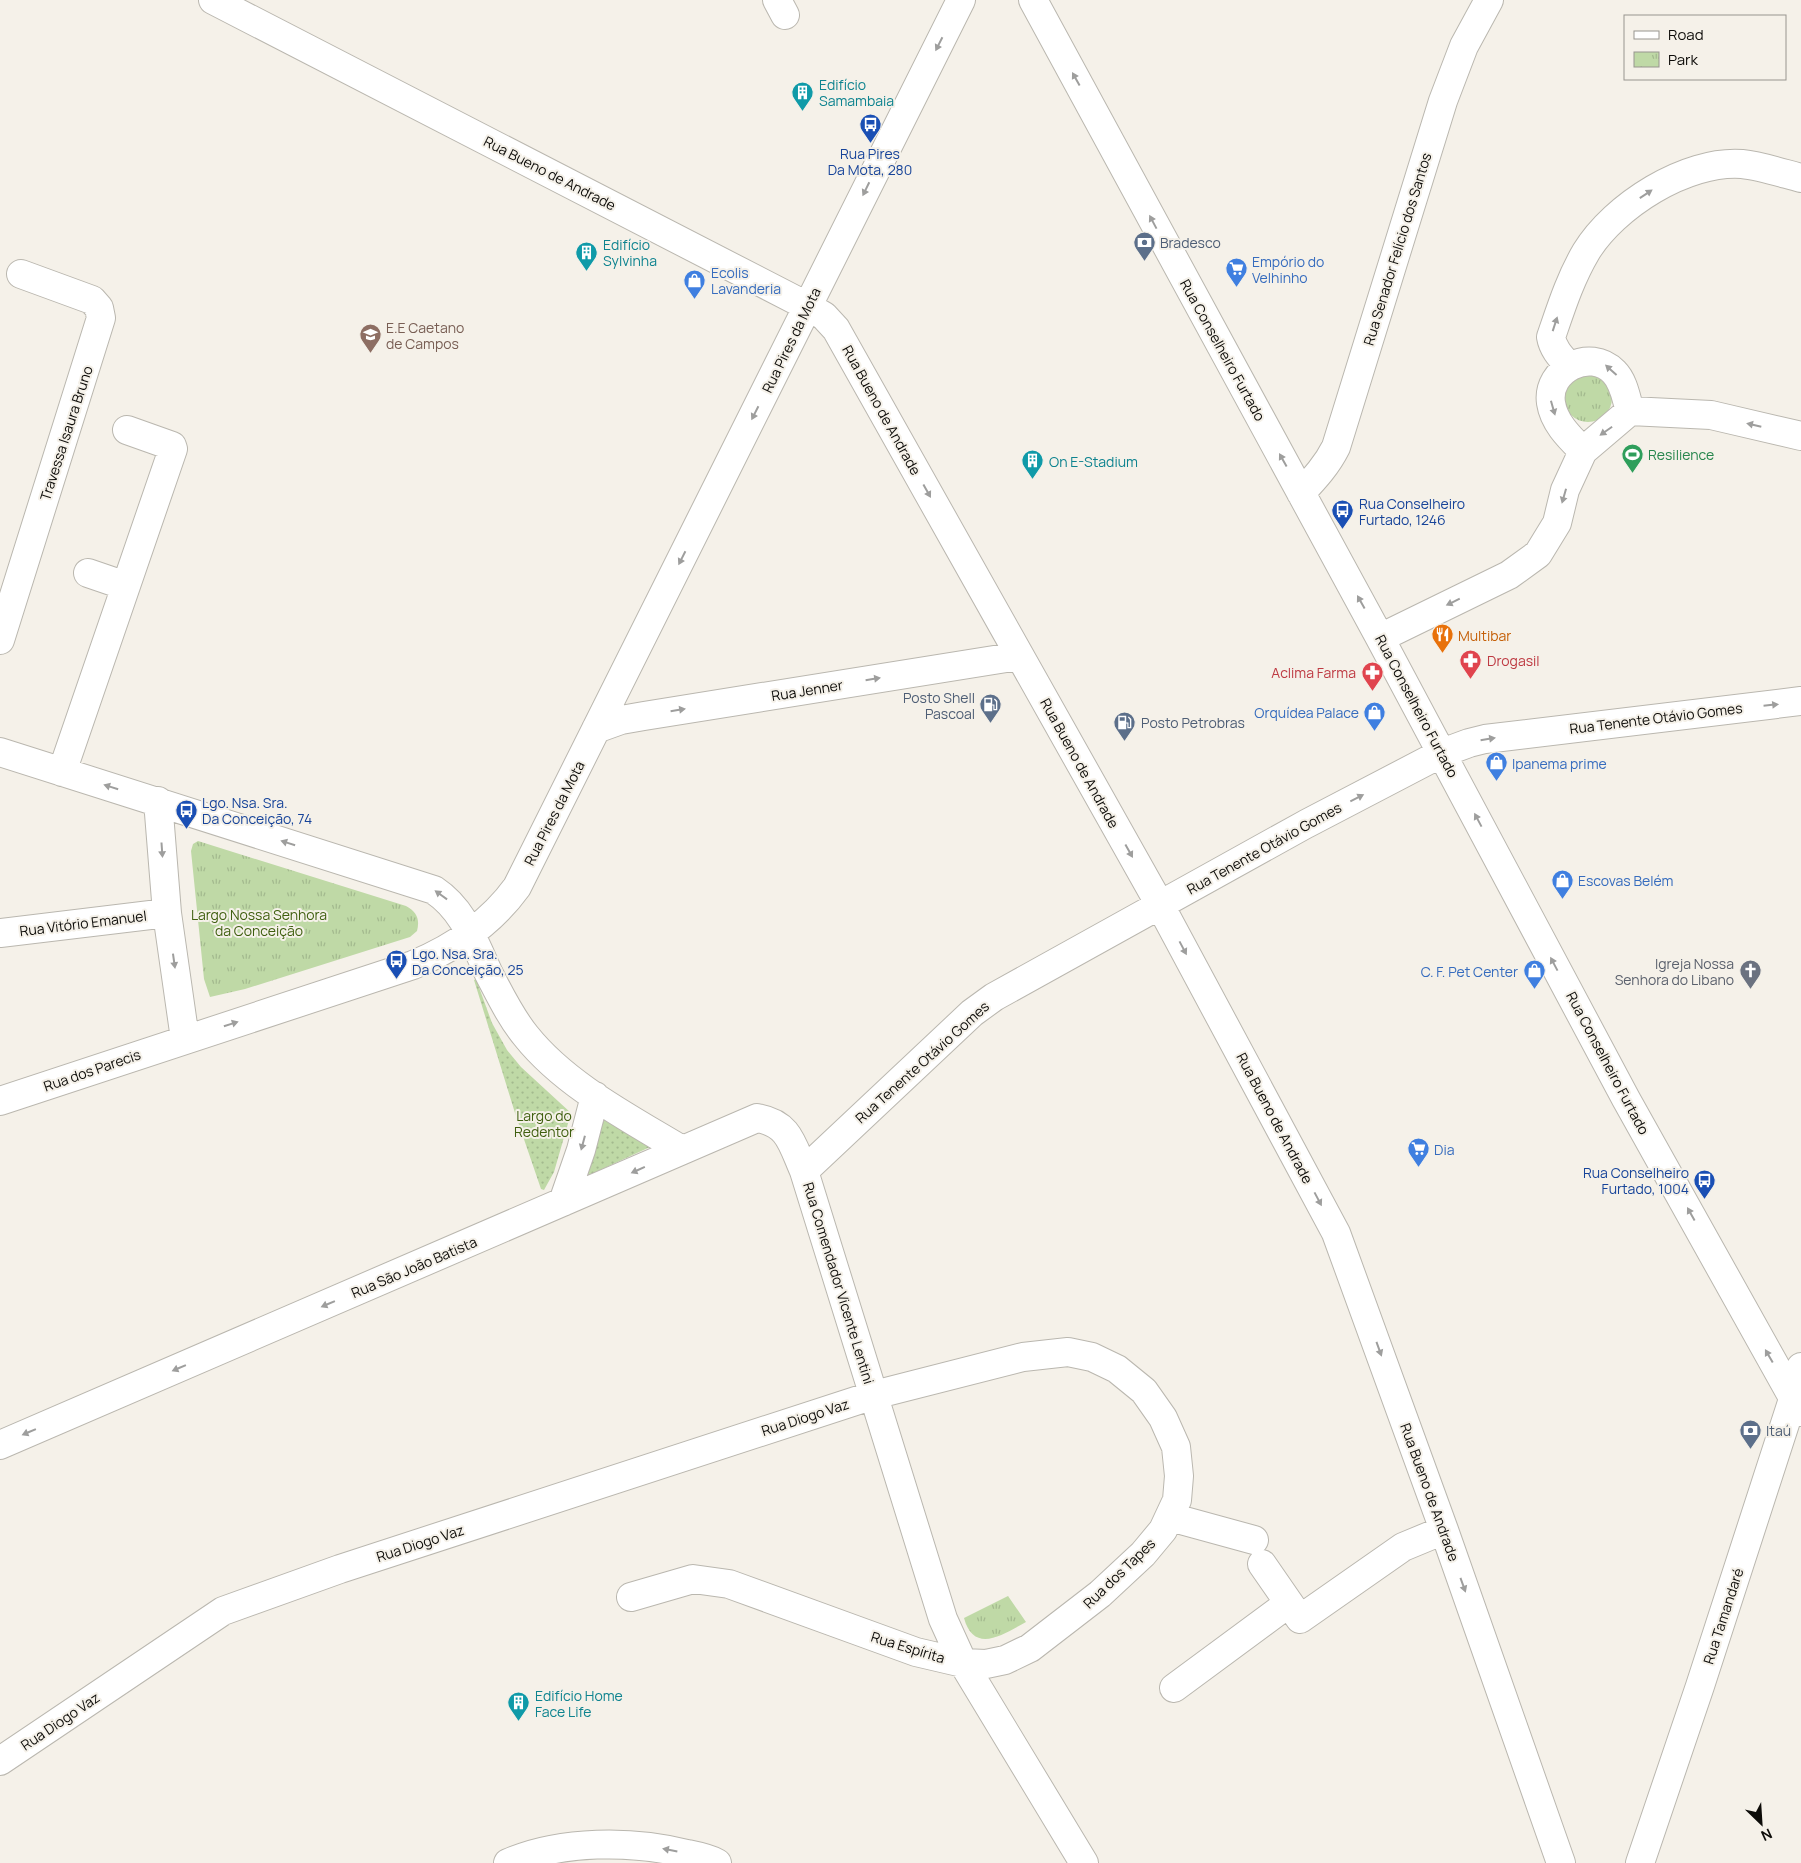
<svg xmlns="http://www.w3.org/2000/svg" width="1801" height="1863" viewBox="0 0 1801 1863" font-family="Manrope,sans-serif">
<style>
.park{fill:url(#park-tufts)}
.garden{fill:url(#garden-dots)}
.lines{fill:none;stroke-linecap:round;stroke-linejoin:round}
.minor-casing{stroke:#bab7af;stroke-width:30}
.major-casing{stroke:#bab7af;stroke-width:30}
.minor{stroke:#fff;stroke-width:28}
.major{stroke:#fff;stroke-width:28}
.oneway{fill:#9e9e9d}
.labels{text-anchor:middle;dominant-baseline:central;stroke-width:4;stroke-linejoin:round;paint-order:stroke}
.culture-label{font-size:14px;fill:#0d838f;stroke:#f5f1e9;text-anchor:start}
.transit-label{font-size:14px;fill:#164399;stroke:#f5f1e9;text-anchor:start}
.street-label{font-size:14px;fill:#0d0c09;stroke:#f5f1e9}
.service-label{font-size:14px;fill:#4e5e75;stroke:#f5f1e9;text-anchor:start}
.shop-label{font-size:14px;fill:#366cbe;stroke:#f5f1e9;text-anchor:start}
.education-label{font-size:14px;fill:#785e54;stroke:#f5f1e9;text-anchor:start}
.leisure-label{font-size:14px;fill:#27864d;stroke:#f5f1e9;text-anchor:start}
.food-label{font-size:14px;fill:#c56008;stroke:#f5f1e9;text-anchor:start}
.health-label{font-size:14px;fill:#be3a42;stroke:#f5f1e9;text-anchor:start}
.park-label{font-size:14px;fill:#3f5f0f;stroke:#f5f1e9}
.worship-label{font-size:14px;fill:#5b616d;stroke:#f5f1e9;text-anchor:end}
</style>
<defs>
<pattern id="park-tufts" width="24" height="20" patternUnits="userSpaceOnUse" patternTransform="scale(1.25)"><rect width="24" height="20" fill="#bfd9a6"/><path d="M3 7l-1-3M5 7V3M7 7l1-3M15 17l-1-3M17 17v-4M19 17l1-3" fill="none" stroke="#a3b98e"/></pattern>
<pattern id="garden-dots" width="8" height="8" patternUnits="userSpaceOnUse" patternTransform="scale(1.25)"><rect width="8" height="8" fill="#bfd9a6"/><path d="M2 2h.1M6 6h.1" fill="none" stroke="#a3b98e" stroke-width="1.8" stroke-linecap="round"/></pattern>
</defs>
<rect width="100%" height="100%" fill="#f5f1e9"/>
<path class="park" d="M1564 398a24 24 0 1 1 48 0a24 24 0 1 1-48 0Z
M198,841L406,906C417,912 420,919 417,931L410,937L245,989L210,997L204,979L191,851L193,844Z
M1008,1596L1026,1622C1004,1634 974,1655 964,1618Z"/>
<path class="garden" d="M476,979L492,1023L507,1050L521,1067L571,1113L554,1172L544,1190L541,1189L515,1113L474,980Z
M604,1120L650,1147L585,1177Z"/>
<g class="lines">
<defs>
<path id="minor" d="M213,0L807,306L824,316L836,329L1160,905L1336,1233L1444,1530L1561,1863
M777,0L785,15
M1033,0L1380,638L1626,1099L1801,1412
M1569,366C1561,357 1553,349 1551,337C1561,308 1570,279 1586,252C1614,206 1686,160 1742,164C1761,166 1782,173 1801,178
M1583,451C1570,438 1554,423 1551,403C1546,370 1590,347 1614,372C1624,382 1626,398 1630,411
M1301,493C1315,478 1327,465 1336,447L1443,101L1464,46L1489,0
M88,573L126,586
M1380,638L1509,575L1538,554L1557,523L1565,490L1583,451L1630,411L1711,415L1801,436
M0,640L101,318L99,308L92,300L21,274
M596,729L621,720L644,716L1019,656
M0,752L434,890C464,910 474,942 489,974C500,995 511,1018 526,1036C565,1085 629,1118 682,1150
M62,772L173,449L172,446L127,430
M158,801L167,913L185,1039
M0,933L167,913
M0,1101L413,965C454,948 491,923 517,887L961,0
M804,1171L972,1013L994,997L1306,824L1442,753L1469,743L1485,739L1801,701
M563,1202L581,1150L595,1096
M0,1445L757,1118C789,1123 792,1144 804,1171L943,1619L963,1663L1084,1863
M1170,1517L1254,1540
M1262,1564L1300,1619L1403,1547L1444,1530
M1174,1688L1289,1603
M0,1761L223,1611L340,1569L874,1395L1023,1357L1068,1352L1092,1357L1117,1369L1144,1391L1163,1418L1176,1447L1179,1476L1177,1500L1163,1530L1143,1554L1100,1594L1030,1648L1005,1660L986,1664L963,1663L916,1652L729,1584L693,1579L631,1597
M1640,1863L1700,1686L1793,1399L1801,1367"/>
<path id="major" d="M508,1863C560,1840 633,1840 687,1854C697,1856 708,1858 717,1863"/>
</defs>
<use href="#minor" class="minor-casing"/>
<use href="#major" class="major-casing"/>
<use href="#minor" class="minor"/>
<use href="#major" class="major"/>
</g>
<defs><path id="oneway-solid" d="M-6-.8H1V-3.2L6.5 0L1 3.2V.8H-6Z" transform="scale(1.25)"/></defs>
<g class="oneway">
<use href="#oneway-solid" transform="translate(939 44) rotate(117)"/>
<use href="#oneway-solid" transform="translate(1076 79) rotate(-119)"/>
<use href="#oneway-solid" transform="translate(866 189) rotate(116)"/>
<use href="#oneway-solid" transform="translate(1646 194) rotate(-34)"/>
<use href="#oneway-solid" transform="translate(1153 222) rotate(-118)"/>
<use href="#oneway-solid" transform="translate(1555 324) rotate(-72)"/>
<use href="#oneway-solid" transform="translate(1611 370) rotate(-138)"/>
<use href="#oneway-solid" transform="translate(1553 408) rotate(74)"/>
<use href="#oneway-solid" transform="translate(755 413) rotate(117)"/>
<use href="#oneway-solid" transform="translate(1754 425) rotate(-167)"/>
<use href="#oneway-solid" transform="translate(1606 431) rotate(145)"/>
<use href="#oneway-solid" transform="translate(1283 460) rotate(-119)"/>
<use href="#oneway-solid" transform="translate(927 491) rotate(61)"/>
<use href="#oneway-solid" transform="translate(1564 496) rotate(106)"/>
<use href="#oneway-solid" transform="translate(682 558) rotate(117)"/>
<use href="#oneway-solid" transform="translate(1361 602) rotate(-119)"/>
<use href="#oneway-solid" transform="translate(1453 602) rotate(154)"/>
<use href="#oneway-solid" transform="translate(873 679) rotate(-9)"/>
<use href="#oneway-solid" transform="translate(1771 705) rotate(-6)"/>
<use href="#oneway-solid" transform="translate(678 710) rotate(-9)"/>
<use href="#oneway-solid" transform="translate(1488 739) rotate(-9)"/>
<use href="#oneway-solid" transform="translate(111 787) rotate(-163)"/>
<use href="#oneway-solid" transform="translate(1357 798) rotate(-27)"/>
<use href="#oneway-solid" transform="translate(1478 820) rotate(-118)"/>
<use href="#oneway-solid" transform="translate(288 843) rotate(-162)"/>
<use href="#oneway-solid" transform="translate(162 850) rotate(86)"/>
<use href="#oneway-solid" transform="translate(1129 851) rotate(61)"/>
<use href="#oneway-solid" transform="translate(441 895) rotate(-144)"/>
<use href="#oneway-solid" transform="translate(1183 948) rotate(62)"/>
<use href="#oneway-solid" transform="translate(174 961) rotate(82)"/>
<use href="#oneway-solid" transform="translate(1554 964) rotate(-118)"/>
<use href="#oneway-solid" transform="translate(231 1024) rotate(-18)"/>
<use href="#oneway-solid" transform="translate(583 1143) rotate(105)"/>
<use href="#oneway-solid" transform="translate(638 1170) rotate(156)"/>
<use href="#oneway-solid" transform="translate(1318 1199) rotate(62)"/>
<use href="#oneway-solid" transform="translate(1691 1214) rotate(-119)"/>
<use href="#oneway-solid" transform="translate(328 1304) rotate(157)"/>
<use href="#oneway-solid" transform="translate(1379 1349) rotate(70)"/>
<use href="#oneway-solid" transform="translate(1769 1356) rotate(-120)"/>
<use href="#oneway-solid" transform="translate(179 1368) rotate(157)"/>
<use href="#oneway-solid" transform="translate(29 1432) rotate(157)"/>
<use href="#oneway-solid" transform="translate(1463 1585) rotate(70)"/>
<use href="#oneway-solid" transform="translate(670 1850) rotate(-169)"/>
</g>
<defs>
<symbol id="building-pin" viewBox="-11 -11 22 30"><path d="M0 17L-7.5 6A9.5 9.5 0 1 1 7.5 6Z" fill="#0f9aa8" stroke="#f5f1e9"/><path d="M-4-6H4V6H1V3H-1V6H-4ZM-2.5-4.3h1.7v1.8h-1.7ZM.8-4.3h1.7v1.8H.8ZM-2.5-1h1.7V.8h-1.7ZM.8-1h1.7V.8H.8Z" fill="#fff"/></symbol>
<symbol id="bus-pin" viewBox="-11 -11 22 30"><path d="M0 17L-7.5 6A9.5 9.5 0 1 1 7.5 6Z" fill="#1a4fb4" stroke="#f5f1e9"/><path d="M-5-6H5V4H4V6H2V4H-2V6H-4V4H-5ZM-3.5-4V0h7V-4ZM-3.5 1.2v1.5H-2V1.2ZM2 1.2v1.5H3.5V1.2Z" fill="#fff"/></symbol>
<symbol id="bank-pin" viewBox="-11 -11 22 30"><path d="M0 17L-7.5 6A9.5 9.5 0 1 1 7.5 6Z" fill="#5c6f8a" stroke="#f5f1e9"/><path d="M-6-4H6V4H-6ZM0-2.3a2.3 2.3 0 1 0 0 4.6a2.3 2.3 0 1 0 0-4.6Z" fill="#fff"/></symbol>
<symbol id="supermarket-pin" viewBox="-11 -11 22 30"><path d="M0 17L-7.5 6A9.5 9.5 0 1 1 7.5 6Z" fill="#3f7fe0" stroke="#f5f1e9"/><path d="M-6-5.5h2.5l.6 2H6L4.5 2H-2.5L-4.4-4H-6ZM-1.5 3.2a1.3 1.3 0 1 0 .1 0ZM3 3.2a1.3 1.3 0 1 0 .1 0Z" fill="#fff"/></symbol>
<symbol id="shop-pin" viewBox="-11 -11 22 30"><path d="M0 17L-7.5 6A9.5 9.5 0 1 1 7.5 6Z" fill="#3f7fe0" stroke="#f5f1e9"/><path d="M-5-2.5h2.3a2.7 3.5 0 0 1 5.4 0H5L5.5 6h-11ZM-1.5-2.5h3a1.5 2.3 0 0 0-3 0Z" fill="#fff"/></symbol>
<symbol id="school-pin" viewBox="-11 -11 22 30"><path d="M0 17L-7.5 6A9.5 9.5 0 1 1 7.5 6Z" fill="#8d6e63" stroke="#f5f1e9"/><path d="M0-5L7-2L0 1L-7-2ZM-4 1L0 2.5L4 1V4Q0 6-4 4Z" fill="#fff"/></symbol>
<symbol id="stadium-pin" viewBox="-11 -11 22 30"><path d="M0 17L-7.5 6A9.5 9.5 0 1 1 7.5 6Z" fill="#2e9e5b" stroke="#f5f1e9"/><path d="M0-5a6.5 5 0 1 0 0 10a6.5 5 0 1 0 0-10ZM-3.5-1.8h7v3.6h-7Z" fill="#fff"/></symbol>
<symbol id="restaurant-pin" viewBox="-11 -11 22 30"><path d="M0 17L-7.5 6A9.5 9.5 0 1 1 7.5 6Z" fill="#e8710a" stroke="#f5f1e9"/><path d="M-5-6h1v4h1v-4h1v4h1v-4h1v5L-1.5 .5V6h-2V.5L-5-1ZM5-6V6H3V1.5H1.5Q1.5-4 5-6Z" fill="#fff"/></symbol>
<symbol id="pharmacy-pin" viewBox="-11 -11 22 30"><path d="M0 17L-7.5 6A9.5 9.5 0 1 1 7.5 6Z" fill="#e0444e" stroke="#f5f1e9"/><path d="M-2-6h4v4h4v4h-4v4h-4v-4h-4v-4h4Z" fill="#fff"/></symbol>
<symbol id="fuel-pin" viewBox="-11 -11 22 30"><path d="M0 17L-7.5 6A9.5 9.5 0 1 1 7.5 6Z" fill="#5c6f8a" stroke="#f5f1e9"/><path d="M-5.5-6h7V0h2V4h1.3V-2.5L3-4.5l.8-.8L6-3V5H2.5V1h-1V6h-7ZM-4.2-4.7v3.2H.2V-4.7Z" fill="#fff"/></symbol>
<symbol id="church-pin" viewBox="-11 -11 22 30"><path d="M0 17L-7.5 6A9.5 9.5 0 1 1 7.5 6Z" fill="#6b7280" stroke="#f5f1e9"/><path d="M-1.2-6h2.4v3.5h3.3v2.4h-3.3V6h-2.4V-.1h-3.3v-2.4h3.3Z" fill="#fff"/></symbol>
</defs>
<g fill-rule="evenodd">
<use href="#building-pin" x="790" y="80" width="25" height="34"/>
<use href="#bus-pin" x="858" y="112" width="25" height="34"/>
<use href="#bank-pin" x="1132" y="230" width="25" height="34"/>
<use href="#building-pin" x="574" y="240" width="25" height="34"/>
<use href="#supermarket-pin" x="1224" y="256" width="25" height="34"/>
<use href="#shop-pin" x="682" y="268" width="25" height="34"/>
<use href="#school-pin" x="358" y="322" width="25" height="34"/>
<use href="#stadium-pin" x="1620" y="442" width="25" height="34"/>
<use href="#building-pin" x="1020" y="448" width="25" height="34"/>
<use href="#bus-pin" x="1330" y="498" width="25" height="34"/>
<use href="#restaurant-pin" x="1430" y="622" width="25" height="34"/>
<use href="#pharmacy-pin" x="1458" y="648" width="25" height="34"/>
<use href="#pharmacy-pin" x="1360" y="660" width="25" height="34"/>
<use href="#fuel-pin" x="978" y="692" width="25" height="34"/>
<use href="#shop-pin" x="1362" y="700" width="25" height="34"/>
<use href="#fuel-pin" x="1112" y="710" width="25" height="34"/>
<use href="#shop-pin" x="1484" y="750" width="25" height="34"/>
<use href="#bus-pin" x="174" y="798" width="25" height="34"/>
<use href="#shop-pin" x="1550" y="868" width="25" height="34"/>
<use href="#bus-pin" x="384" y="948" width="25" height="34"/>
<use href="#shop-pin" x="1522" y="958" width="25" height="34"/>
<use href="#church-pin" x="1738" y="958" width="25" height="34"/>
<use href="#supermarket-pin" x="1406" y="1136" width="25" height="34"/>
<use href="#bus-pin" x="1692" y="1168" width="25" height="34"/>
<use href="#bank-pin" x="1738" y="1418" width="25" height="34"/>
<use href="#building-pin" x="506" y="1690" width="25" height="34"/>
</g>
<g class="labels">
<g class="culture-label">
<text x="819" y="84">Edifício<tspan x="819" dy="16">Samambaia</tspan></text>
<text x="603" y="244">Edifício<tspan x="603" dy="16">Sylvinha</tspan></text>
<text x="1049" y="461">On E-Stadium</text>
<text x="535" y="1695">Edifício Home<tspan x="535" dy="16">Face Life</tspan></text>
</g>
<g class="transit-label">
<text x="870" y="153" text-anchor="middle">Rua Pires<tspan x="870" dy="16">Da Mota, 280</tspan></text>
<text x="1359" y="503">Rua Conselheiro<tspan x="1359" dy="16">Furtado, 1246</tspan></text>
<text x="202" y="802">Lgo. Nsa. Sra.<tspan x="202" dy="16">Da Conceição, 74</tspan></text>
<text x="412" y="953">Lgo. Nsa. Sra.<tspan x="412" dy="16">Da Conceição, 25</tspan></text>
<text x="1689" y="1172" text-anchor="end">Rua Conselheiro<tspan x="1689" dy="16">Furtado, 1004</tspan></text>
</g>
<g class="street-label">
<text transform="translate(550 173) rotate(27)">Rua Bueno de Andrade</text>
<text transform="translate(1397 249) rotate(-73)">Rua Senador Felício dos Santos</text>
<text transform="translate(791 340) rotate(-64)">Rua Pires da Mota</text>
<text transform="translate(1223 350) rotate(61)">Rua Conselheiro Furtado</text>
<text transform="translate(882 410) rotate(61)">Rua Bueno de Andrade</text>
<text transform="translate(66 433) rotate(-72)">Travessa Isaura Bruno</text>
<text transform="translate(807 690) rotate(-9)">Rua Jenner</text>
<text transform="translate(1417 706) rotate(62)">Rua Conselheiro Furtado</text>
<text transform="translate(1656 718) rotate(-7)">Rua Tenente Otávio Gomes</text>
<text transform="translate(1080 763) rotate(61)">Rua Bueno de Andrade</text>
<text transform="translate(554 813) rotate(-63)">Rua Pires da Mota</text>
<text transform="translate(1264 848) rotate(-29)">Rua Tenente Otávio Gomes</text>
<text transform="translate(83 923) rotate(-7)">Rua Vitório Emanuel</text>
<text transform="translate(922 1062) rotate(-42)">Rua Tenente Otávio Gomes</text>
<text transform="translate(1608 1063) rotate(62)">Rua Conselheiro Furtado</text>
<text transform="translate(92 1070) rotate(-19)">Rua dos Parecis</text>
<text transform="translate(1275 1118) rotate(62)">Rua Bueno de Andrade</text>
<text transform="translate(414 1267) rotate(-23)">Rua São João Batista</text>
<text transform="translate(839 1283) rotate(73)">Rua Comendador Vicente Lentini</text>
<text transform="translate(805 1417) rotate(-18)">Rua Diogo Vaz</text>
<text transform="translate(1430 1492) rotate(70)">Rua Bueno de Andrade</text>
<text transform="translate(420 1543) rotate(-18)">Rua Diogo Vaz</text>
<text transform="translate(1119 1573) rotate(-44)">Rua dos Tapes</text>
<text transform="translate(1723 1616) rotate(-72)">Rua Tamandaré</text>
<text transform="translate(908 1647) rotate(17)">Rua Espírita</text>
<text transform="translate(60 1721) rotate(-34)">Rua Diogo Vaz</text>
</g>
<g class="service-label">
<text x="1160" y="242">Bradesco</text>
<text x="975" y="697" text-anchor="end">Posto Shell<tspan x="975" dy="16">Pascoal</tspan></text>
<text x="1141" y="722">Posto Petrobras</text>
<text x="1766" y="1430">Itaú</text>
</g>
<g class="shop-label">
<text x="1252" y="261">Empório do<tspan x="1252" dy="16">Velhinho</tspan></text>
<text x="711" y="272">Ecolis<tspan x="711" dy="16">Lavanderia</tspan></text>
<text x="1359" y="712" text-anchor="end">Orquídea Palace</text>
<text x="1512" y="763">Ipanema prime</text>
<text x="1578" y="880">Escovas Belém</text>
<text x="1518" y="971" text-anchor="end">C. F. Pet Center</text>
<text x="1434" y="1149">Dia</text>
</g>
<g class="education-label">
<text x="386" y="327">E.E Caetano<tspan x="386" dy="16">de Campos</tspan></text>
</g>
<g class="leisure-label">
<text x="1648" y="454">Resilience</text>
</g>
<g class="food-label">
<text x="1458" y="635">Multibar</text>
</g>
<g class="health-label">
<text x="1487" y="660">Drogasil</text>
<text x="1356" y="672" text-anchor="end">Aclima Farma</text>
</g>
<g class="park-label">
<text x="259" y="914">Largo Nossa Senhora<tspan x="259" dy="16">da Conceição</tspan></text>
<text x="544" y="1115">Largo do<tspan x="544" dy="16">Redentor</tspan></text>
</g>
<g class="worship-label">
<text x="1734" y="963">Igreja Nossa<tspan x="1734" dy="16">Senhora do Libano</tspan></text>
</g>
</g>
<rect x="1624" y="15" width="162" height="65" fill="#f5f1e9" stroke="#98958f"/>
<rect x="1634" y="31" width="25" height="8" fill="#ffffff" stroke="#98958f"/>
<text x="1668" y="40" font-size="15" fill="#0d0c09">Road</text>
<rect x="1634" y="52" width="25" height="15" fill="url(#park-tufts)" stroke="#98958f"/>
<text x="1668" y="65" font-size="15" fill="#0d0c09">Park</text>
<g transform="translate(1761 1823) rotate(155)" stroke="#f5f1e9" stroke-width="4" paint-order="stroke">
<path d="M0-4L9 19L0 12L-9 19Z" fill="#0d0c09"/>
<text y="-8" font-size="14" font-weight="bold" text-anchor="middle" fill="#0d0c09">N</text>
</g>
</svg>
